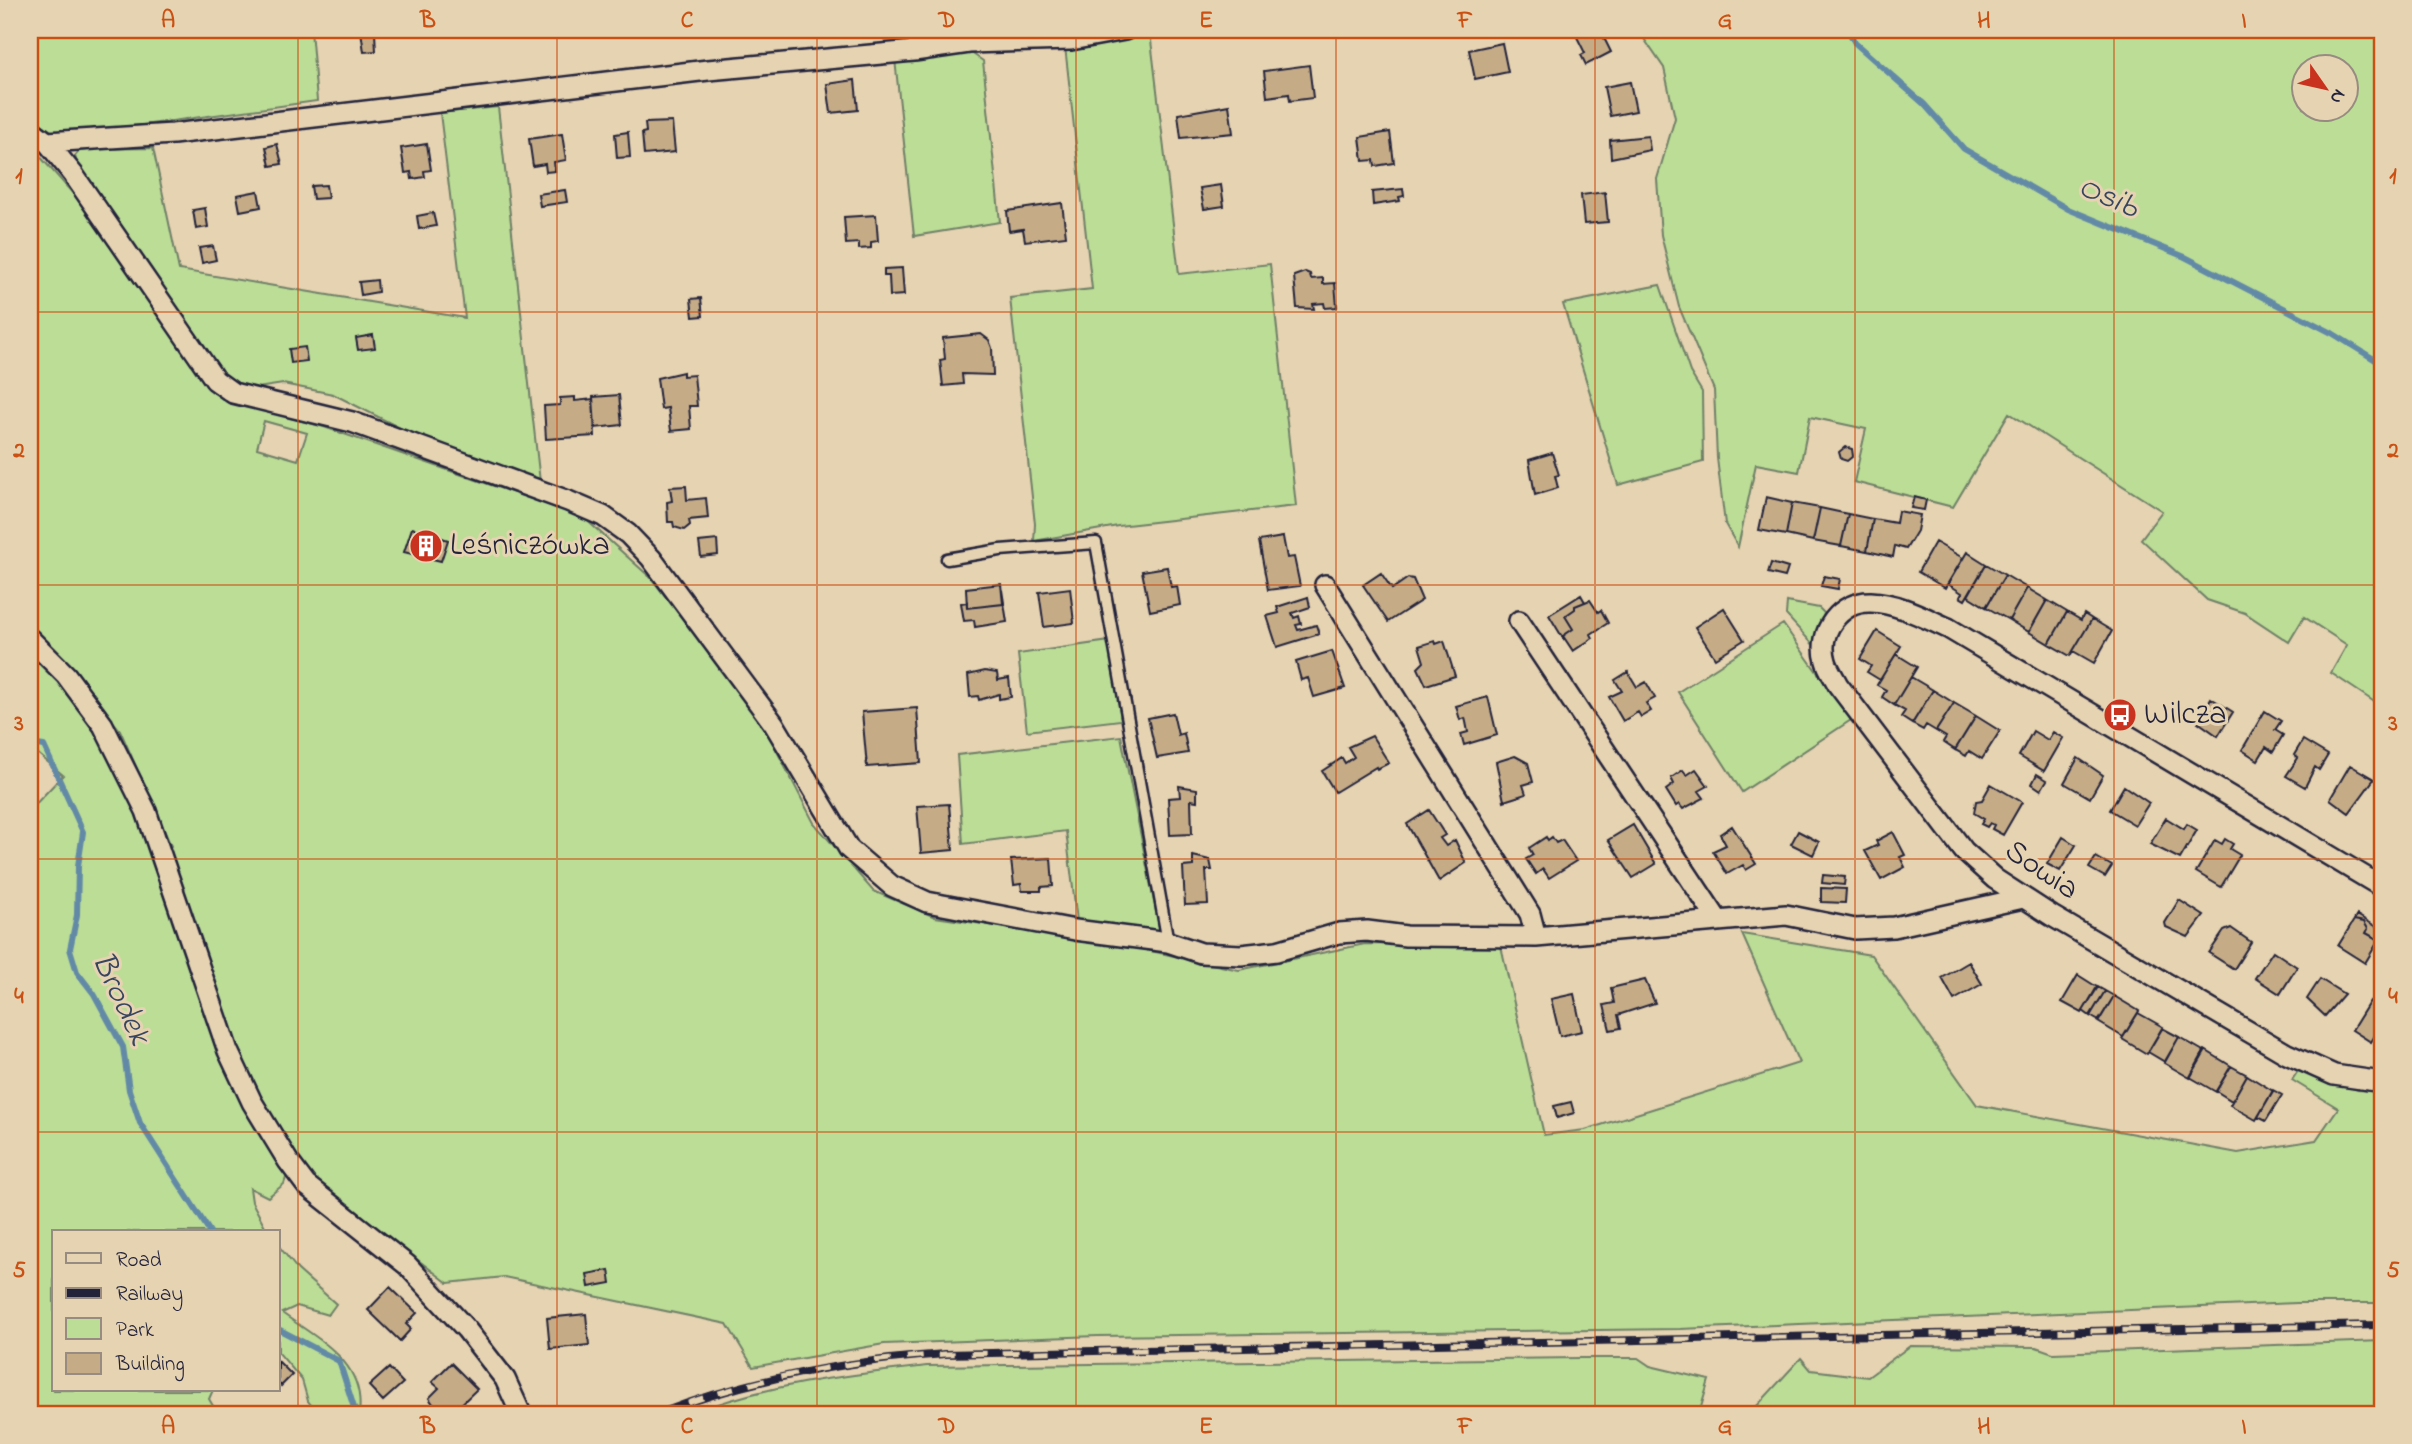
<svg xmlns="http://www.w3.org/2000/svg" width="2412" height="1444" viewBox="0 0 2412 1444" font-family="'Indie Flower',sans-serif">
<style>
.green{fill:#bcdd96;stroke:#6f8068;stroke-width:2;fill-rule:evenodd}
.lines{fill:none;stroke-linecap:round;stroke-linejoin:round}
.stream{stroke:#628aa6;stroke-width:6}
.building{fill:#c5ac87;stroke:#22223b;stroke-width:2}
.service-casing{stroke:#22223b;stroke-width:15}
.minor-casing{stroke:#22223b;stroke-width:24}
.service{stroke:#e6d3b1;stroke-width:10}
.minor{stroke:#e6d3b1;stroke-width:19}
.rail-casing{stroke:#22223b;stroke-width:8}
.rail{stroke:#e6d3b1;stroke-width:5;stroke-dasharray:16;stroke-linecap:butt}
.grid{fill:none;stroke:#ca5113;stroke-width:2;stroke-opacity:0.55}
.labels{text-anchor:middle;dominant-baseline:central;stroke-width:6;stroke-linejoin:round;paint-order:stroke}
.poi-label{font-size:32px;fill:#22223b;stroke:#e6d3b1;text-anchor:start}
.street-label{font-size:32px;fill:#22223b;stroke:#e6d3b1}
.water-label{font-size:33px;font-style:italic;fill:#37455f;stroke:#e6d3b1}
.neatline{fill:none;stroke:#ca5113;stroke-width:2.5}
.grid-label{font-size:23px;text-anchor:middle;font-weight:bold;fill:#ca5113}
</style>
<rect width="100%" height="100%" fill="#e6d3b1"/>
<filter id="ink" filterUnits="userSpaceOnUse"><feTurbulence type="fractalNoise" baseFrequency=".0143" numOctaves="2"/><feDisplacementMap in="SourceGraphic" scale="14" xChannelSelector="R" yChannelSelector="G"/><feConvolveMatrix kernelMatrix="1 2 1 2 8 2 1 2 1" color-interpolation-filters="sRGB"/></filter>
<g filter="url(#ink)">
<path class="green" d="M30,30H311L317,101L107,130L53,132L30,116Z
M1638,30H2382V707L2331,673L2347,645L2304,617L2289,642L2245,613L2207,600L2141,539L2162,511L2009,413L1953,507L1854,482L1866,429L1810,417L1799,472L1756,464L1738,547L1725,524L1717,458L1714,390L1679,307L1661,235L1657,179L1675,118L1664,68ZM2304,66H2346V108H2304Z
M1150,32L1179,274L1270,264L1296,506L1118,526L1034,541L1035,524L1010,298L1092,289L1065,46Z
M967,50L983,61L1000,222L914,236L895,59Z
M498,107L540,482L402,429L333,394L283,384L245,390L227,381L164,288L80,173L75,156L81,149L153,148L179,270L465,318L440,113Z
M30,145L75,196L225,400L324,427L583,517L651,578L720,667L764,726L814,823L873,891L935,917L1123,945L1239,970L1365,944L1501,946L1544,1135L1585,1130L1799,1063L1742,934L1871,955L1977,1105L2238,1153L2316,1140L2338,1108L2292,1080L2298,1071L2358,1090L2382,1092V1303H2297L1680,1329L1098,1336L884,1344L753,1367L727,1324L504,1277L448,1283L316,1182L294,1153L284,1184L268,1197L250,1188L252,1202L268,1232H54V1390H213L209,1399L216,1411L222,1414H30V810L63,775L30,747V649L87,711L122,774L239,1054L168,848L171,846L120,730L50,644L30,627ZM264,421L307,433L298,460L257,448Z
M1660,285L1690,372L1702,392L1703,462L1618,485L1563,304Z
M1787,602L1819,608L1824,613L1816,648L1786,615Z
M1783,624L1851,720L1742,792L1678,692Z
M1110,641L1121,720L1027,731L1018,654Z
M1121,736L1160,932L1077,921L1066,831L963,844L957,755Z
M278,1245L298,1270L336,1304L328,1315L297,1306L282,1313C319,1340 366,1362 359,1414H318L308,1401L302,1380L278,1352Z
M2382,1341V1414H1741L1756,1407L1801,1358L1811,1370L1868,1377L1910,1346L2036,1347L2053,1353Z
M1581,1358H1638L1650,1366L1709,1380L1699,1414H691C764,1384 848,1375 927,1366Z"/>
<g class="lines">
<path class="stream" d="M1848,30L1855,43L1924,104L1964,149L2068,209L2185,257L2332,333L2382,364
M30,744L44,746L83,832L78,866L77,915L70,949L77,972L94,994L123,1047L129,1090L140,1123L210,1232
M278,1329L339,1361L356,1414"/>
</g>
<path class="building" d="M406,30L375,33L376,51L364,52L361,31Z
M1587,30H1597L1599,35L1602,34L1611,52L1586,65L1581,55L1585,53L1576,35Z
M1502,43L1508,72L1475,79L1469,50Z
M1309,65L1313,98L1290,101L1289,94L1267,97L1264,71Z
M855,80L858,110L831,113L827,84Z
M1630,82L1636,111L1610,116L1604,87Z
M1229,105L1233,133L1181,138L1178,114Z
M672,122L675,152L644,155L642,133L646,132L645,123Z
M628,132L630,157L617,158L615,134Z
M1390,132L1394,163L1375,166L1374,160L1363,161L1360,137Z
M562,134L566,160L554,162L555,171L546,172L545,164L533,166L529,139Z
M1648,136L1650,150L1611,158L1610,140Z
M277,144L282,164L270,166L266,147Z
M427,144L431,170L424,171L425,177L412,179L411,172L405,173L401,148Z
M326,185L328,198L313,199L311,186Z
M1221,185L1224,206L1204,209L1200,188Z
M1403,189L1404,196L1399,197L1400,201L1373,205L1372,192Z
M565,190L567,202L540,206L538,194Z
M258,191L261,207L240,211L237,195Z
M1605,192L1608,222L1584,224L1581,195Z
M1062,203L1066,236L1025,241L1023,229L1009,231L1007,211Z
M205,208L208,227L196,229L193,210Z
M433,213L436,226L419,229L417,216Z
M876,215L878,241L871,242V248L859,249V243L846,244L844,217Z
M213,246L216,260L202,263L199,248Z
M902,268L904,295L890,296L889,276H884V269Z
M1305,272L1310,274L1311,279L1323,278V284L1335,283L1337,307L1325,308L1324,303L1313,304L1314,309L1297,308L1294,276Z
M377,280L378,292L361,295L359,282Z
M701,298L703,316L693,317L691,299Z
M981,334L989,340L992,348L993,375L962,374L963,384L943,386L940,360L945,359L943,338Z
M373,335L375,348L358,350L356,338Z
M305,347L307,361L291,363L289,349Z
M683,372V376L694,375L697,406H689L691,429L671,431L668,408L661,409L657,378Z
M619,395L622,425L595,428L593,397Z
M575,397V401L593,399L595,436L546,439L544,406L560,405V398Z
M1845,447L1852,449L1853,456L1847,461L1841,459L1839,452Z
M1552,453L1559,475L1555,476L1558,488L1535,495L1529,460Z
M686,486L687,500L706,498L708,518L689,520L690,525L684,530L674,527L673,522H668L667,502L672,501L670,487Z
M1766,497L1792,503L1786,535L1759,530Z
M1914,497L1926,500L1924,510L1911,508Z
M1792,503L1820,508L1813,541L1786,535Z
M1820,508L1848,514L1841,546L1813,541Z
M1898,511L1920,515L1917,531L1906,549L1895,546L1893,557L1867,551L1873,519L1896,523Z
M1848,514L1873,519L1867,551L1841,546Z
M412,528L448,540L441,561L404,552Z
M1283,537L1287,558L1294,557L1300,586L1268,590L1259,541Z
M717,540L718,555L701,557L699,542Z
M1935,542L1963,558L1945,588L1918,572Z
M1967,552L1986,564L1965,600L1960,597L1962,593L1948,584Z
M1771,563L1788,568L1785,577L1768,573Z
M1986,564L2005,575L1986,607L1968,596Z
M1167,567L1171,587L1177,586L1180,605L1150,611L1142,571Z
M1381,573L1392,589L1408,578L1413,579L1422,600L1388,622L1363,585Z
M2005,575L2027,588L2009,620L1986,607Z
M1824,576L1840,579L1838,589L1821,586Z
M1001,584L1003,604L967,608L966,588Z
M1070,588L1074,623L1044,627L1039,592Z
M2027,588L2047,600L2029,632L2009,620Z
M1002,590L1007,622L975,627L974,620L964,621L961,603L967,602V608L1003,604Z
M1581,595L1585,602L1575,606V609L1565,616L1573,629L1563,636L1564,640L1549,615Z
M1308,597L1310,607L1292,613L1294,618L1299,616L1301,624L1296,625L1298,630L1316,625L1319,634L1277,647L1267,616L1279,613L1277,607Z
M1590,600L1598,612L1601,610L1608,623L1591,634L1593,638L1573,651L1563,636L1573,629L1565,616L1575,609V606Z
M2047,600L2067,612L2049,644L2029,632Z
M1724,608L1744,640L1715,658L1695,627Z
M2067,612L2081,620L2084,614L2092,619L2070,656L2049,644Z
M2092,619L2112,631L2094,663L2073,651Z
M1877,631L1901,646L1880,680L1867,672L1871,666L1860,659Z
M1435,641L1436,644L1444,641L1455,676L1426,685L1418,668L1424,662L1419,646Z
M1332,651L1345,688L1314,697L1308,678L1301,680L1296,662Z
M1896,654L1917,667L1894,705L1882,697L1886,690L1877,685Z
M985,671L997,673L998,680L1009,678L1011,697L999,699V694L979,700L978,696L970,697L968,675Z
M1628,672L1637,687L1646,682L1655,698L1646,703L1651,711L1641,717L1638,712L1623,721L1609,697L1622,691L1615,680Z
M1911,677L1933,690L1912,724L1901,717L1905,711L1894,705Z
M1933,690L1954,703L1936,731L1926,725L1923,730L1912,724Z
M1488,697L1497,735L1464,745L1461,734L1468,732L1466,722L1465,718L1460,720L1456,706Z
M2211,698L2233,712L2218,736L2198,722Z
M1954,703L1976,716L1955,750L1943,742L1946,737L1936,731Z
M917,708L921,763L867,767L862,712Z
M2265,711L2281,721L2275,730L2283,735L2273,752L2266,747L2258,760L2242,750Z
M1173,713L1178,735L1184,733L1188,753L1157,758L1148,718Z
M1976,716L2000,731L1982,759L1969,751L1966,756L1955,750Z
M2033,731L2048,740L2053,732L2063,738L2044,771L2019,756Z
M1372,736L1389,763L1377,769L1376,767L1335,792L1322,771L1342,758L1345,763L1354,757L1348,747Z
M2303,740L2328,755L2319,770L2315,767L2305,787L2286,776L2298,758L2294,755Z
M1515,756L1528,763L1533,782L1523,785L1526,794L1504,801L1496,762Z
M2078,758L2103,775L2090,798L2064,783Z
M2350,765L2374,779L2349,813L2330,799Z
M1696,769L1708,786L1699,791L1704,798L1683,809L1679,804L1676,806L1666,790L1674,784L1671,778L1683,770L1687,775Z
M2037,774L2047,780L2041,790L2032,784Z
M1991,784L2022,802L2003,835L1992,829L1994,825L1990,823L1987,827L1981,824L1984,819L1974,813L1976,801L1982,800Z
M1179,786L1197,789V801L1191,800L1192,834L1170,835L1168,798L1180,797Z
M2124,786L2149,803L2135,825L2110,810Z
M949,804L953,850L921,853L917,806Z
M1429,810L1445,835L1440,838L1446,846L1455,840L1466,863L1439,881L1407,824Z
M2166,818L2184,829L2187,824L2197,830L2180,859L2150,844Z
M1633,825L1656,864L1633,878L1608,840Z
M1732,826L1756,864L1746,870L1743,865L1727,874L1713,851L1726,845L1720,834Z
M1798,831L1819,842L1813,855L1791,844Z
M1893,832L1905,855L1900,857L1905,867L1881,880L1865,851L1878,845L1876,841Z
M1546,837L1548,840L1552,837L1556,843L1562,840L1576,861L1549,878L1543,869L1536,874L1526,859L1533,855L1529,848Z
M2063,837L2076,845L2060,871L2047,864Z
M2225,839L2233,844L2230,849L2240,855L2221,887L2196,872L2215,840L2222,844Z
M1193,856L1210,860L1212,870H1206L1208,904L1185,905L1183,867L1193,866Z
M2096,857L2112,866L2105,877L2089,868Z
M1051,858L1053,886L1041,887V891H1022L1021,884L1014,885L1011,860Z
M1823,875L1845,877L1844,885L1822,883Z
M1821,888L1846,889L1845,903L1821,902Z
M2179,900L2204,916L2188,937L2166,927L2165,923Z
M2357,915L2382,930L2377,939L2366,933L2368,929L2364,922L2354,920Z
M2354,920L2364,922L2368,929L2366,933L2379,940L2365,963L2338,946Z
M2231,928L2251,942L2234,969L2209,953L2224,931Z
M2273,951L2297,967L2280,994L2255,978Z
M1969,962L1982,984L1954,1000L1942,978Z
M2078,975L2097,987L2082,1013L2062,1002Z
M2320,979L2344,994L2325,1016L2307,999Z
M1645,980L1655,1003L1618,1015L1621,1028L1610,1030L1604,1005L1614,1003L1611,988Z
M2098,987L2105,991L2090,1016L2083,1011Z
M2105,991L2114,996L2099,1021L2090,1016Z
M1574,994L1582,1031L1560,1036L1551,999Z
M2114,996L2139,1011L2123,1037L2098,1022Z
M2370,1001L2382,1009V1024L2371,1042L2352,1030Z
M2138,1013L2163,1027L2147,1054L2122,1039Z
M2162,1028L2179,1037L2165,1062L2148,1052Z
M2179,1037L2205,1052L2190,1078L2164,1063Z
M2205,1050L2231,1066L2216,1092L2190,1077Z
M2231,1066L2247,1075L2232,1101L2216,1091Z
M2247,1075L2273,1091L2256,1120L2230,1105Z
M2273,1090L2282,1095L2266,1121L2258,1117Z
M1571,1102L1574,1113L1557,1118L1554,1106Z
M609,1270L611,1283L589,1287L587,1274Z
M390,1287L417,1313L406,1324L411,1329L400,1341L368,1310Z
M586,1314L589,1345L550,1349L547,1318Z
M278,1361L292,1375L281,1386L278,1383Z
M451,1363L477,1389L451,1414H440L429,1398L439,1388L432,1382Z
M389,1368L403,1383L383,1401L369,1386Z"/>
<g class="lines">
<defs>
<path id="service" d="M947,559L1000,550L1096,543L1168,942"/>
<path id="minor" d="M30,129L47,142L73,174L215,380L233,393L352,422L568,501L603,516L628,534L651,558L774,724L849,849L892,886L927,902L1075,930L1168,942L1201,953L1241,955L1277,951L1339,933L1367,931L1406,936L1536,937L1786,915L1855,929L1894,927L2023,898
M47,142L173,134L708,70L914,51L969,43L1071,40L1125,30
M1325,585L1530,914L1536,937
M1519,621L1717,919
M30,639L66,675L103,725L146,811L228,1051L252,1102L288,1161L306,1185L407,1265L466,1329L505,1379L521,1414
M2382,887L1948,628C1925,618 1898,603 1871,602C1841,601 1817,631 1826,661C1828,669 1834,677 1838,685L1964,851L1995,879L2052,916L2287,1054L2334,1075L2382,1082"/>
</defs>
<use href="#service" class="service-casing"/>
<use href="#minor" class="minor-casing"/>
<use href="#service" class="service"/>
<use href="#minor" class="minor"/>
<defs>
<path id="rail" d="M658,1414C751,1378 845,1361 945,1354L2382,1325"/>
</defs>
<use href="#rail" class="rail-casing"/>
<use href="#rail" class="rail"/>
</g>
</g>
<path class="grid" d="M298,30V1414M557,30V1414M817,30V1414M1076,30V1414M1336,30V1414M1595,30V1414M1855,30V1414M2114,30V1414M30,312H2382M30,585H2382M30,859H2382M30,1132H2382"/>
<defs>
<symbol id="building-disc" viewBox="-11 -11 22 22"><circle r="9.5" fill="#c8321e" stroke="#e6d3b1"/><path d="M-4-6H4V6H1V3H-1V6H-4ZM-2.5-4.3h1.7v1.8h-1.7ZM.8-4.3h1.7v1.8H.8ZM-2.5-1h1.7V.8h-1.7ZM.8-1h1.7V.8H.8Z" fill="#fff"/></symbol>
<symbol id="bus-disc" viewBox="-11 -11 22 22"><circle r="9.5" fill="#c8321e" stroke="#e6d3b1"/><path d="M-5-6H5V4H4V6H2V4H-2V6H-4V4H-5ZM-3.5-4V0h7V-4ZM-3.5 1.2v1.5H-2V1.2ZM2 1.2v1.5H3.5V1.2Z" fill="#fff"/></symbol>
</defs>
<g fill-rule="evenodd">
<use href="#building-disc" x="407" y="527" width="38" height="38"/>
<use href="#bus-disc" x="2101" y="696" width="38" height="38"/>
</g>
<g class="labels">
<g class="poi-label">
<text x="450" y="546">Leśniczówka</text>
<text x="2144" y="715">Wilcza</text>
</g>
<g class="street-label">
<text transform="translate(2041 871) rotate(34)">Sowia</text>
</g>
<g class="water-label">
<text transform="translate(2108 198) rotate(23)">Osib</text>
<text transform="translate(120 999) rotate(65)">Brodek</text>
</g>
</g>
<rect width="2412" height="1444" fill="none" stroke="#e6d3b1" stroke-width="77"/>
<rect x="52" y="1230" width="228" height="161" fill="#e6d3b1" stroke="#988c82" stroke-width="2"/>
<rect x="66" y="1253" width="35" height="10" fill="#e6d3b1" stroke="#988c82" stroke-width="2"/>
<text x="116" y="1266" font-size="21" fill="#22223b">Road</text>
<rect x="66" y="1288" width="35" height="10" fill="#22223b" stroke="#988c82" stroke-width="2"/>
<text x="116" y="1300" font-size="21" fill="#22223b">Railway</text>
<rect x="66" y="1318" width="35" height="21" fill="#bcdd96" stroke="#988c82" stroke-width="2"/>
<text x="116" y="1336" font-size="21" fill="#22223b">Park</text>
<rect x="66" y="1353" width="35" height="21" fill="#c5ac87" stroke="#988c82" stroke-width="2"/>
<text x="116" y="1370" font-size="21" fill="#22223b">Building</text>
<g transform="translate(2325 88) rotate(124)"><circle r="33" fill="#e6d3b1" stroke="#988c82" stroke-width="2"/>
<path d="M0-5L12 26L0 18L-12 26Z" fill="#c8321e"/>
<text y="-10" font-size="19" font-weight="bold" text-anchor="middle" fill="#22223b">N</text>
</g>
<rect x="38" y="38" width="2336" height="1368" class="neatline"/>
<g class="grid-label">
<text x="168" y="27">A</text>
<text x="428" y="27">B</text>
<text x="687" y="27">C</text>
<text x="947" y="27">D</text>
<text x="1206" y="27">E</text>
<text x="1465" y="27">F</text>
<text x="1725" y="27">G</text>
<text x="1984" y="27">H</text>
<text x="2244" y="27">I</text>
<text x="19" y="183">1</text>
<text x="2393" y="183">1</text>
<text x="19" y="457">2</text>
<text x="2393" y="457">2</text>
<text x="19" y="730">3</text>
<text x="2393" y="730">3</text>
<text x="19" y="1003">4</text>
<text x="2393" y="1003">4</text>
<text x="19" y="1277">5</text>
<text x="2393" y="1277">5</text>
<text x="168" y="1433">A</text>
<text x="428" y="1433">B</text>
<text x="687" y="1433">C</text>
<text x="947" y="1433">D</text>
<text x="1206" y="1433">E</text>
<text x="1465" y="1433">F</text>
<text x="1725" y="1433">G</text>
<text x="1984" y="1433">H</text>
<text x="2244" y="1433">I</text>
</g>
</svg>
